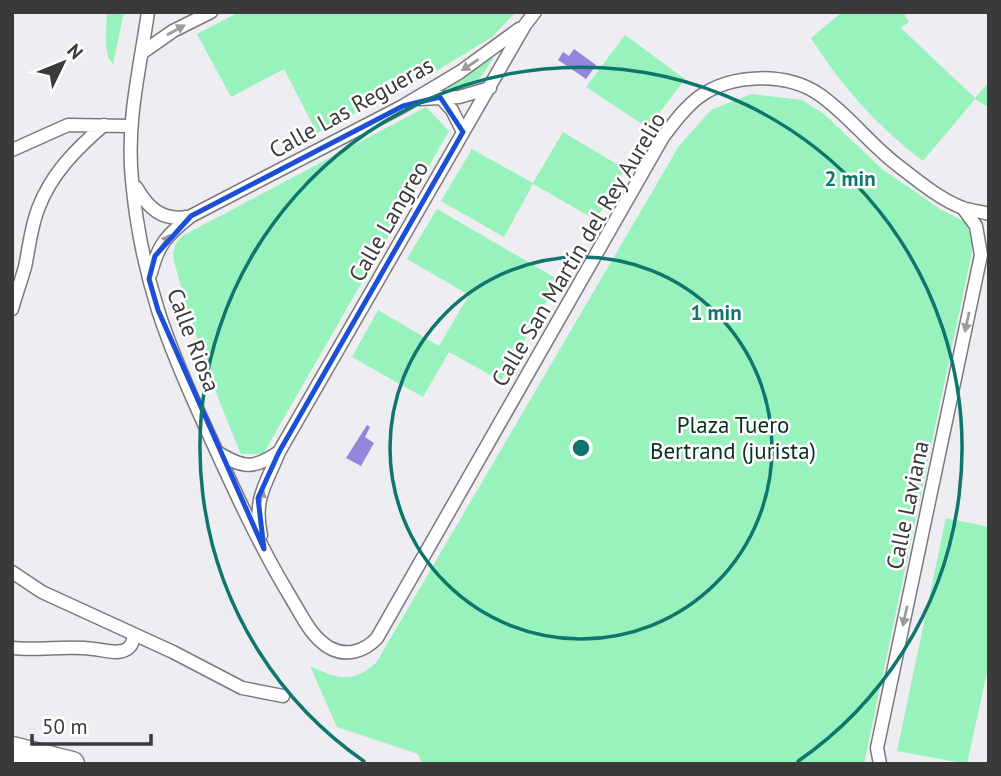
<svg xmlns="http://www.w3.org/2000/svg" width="1001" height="776" viewBox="0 0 1001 776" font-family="'PT Sans',sans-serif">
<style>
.green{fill:#98f2bb}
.water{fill:#9486dd}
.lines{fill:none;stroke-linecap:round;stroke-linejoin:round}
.minor-casing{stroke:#7a797e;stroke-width:15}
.motorway-casing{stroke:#7a797e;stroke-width:27}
.minor{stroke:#fff;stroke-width:12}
.motorway{stroke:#fff;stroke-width:24}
.oneway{fill:#9c9c9d}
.marked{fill:none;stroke:#1d4ed8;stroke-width:5;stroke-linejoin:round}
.ring{fill:none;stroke:#0f766e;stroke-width:3.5}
.labels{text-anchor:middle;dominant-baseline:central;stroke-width:5;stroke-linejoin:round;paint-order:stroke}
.street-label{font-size:23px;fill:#3a3a3b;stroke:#fff}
.park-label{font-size:23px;fill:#05321c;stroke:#fff}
.centre{fill:#0f766e;stroke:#fff;stroke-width:3.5}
.ring-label{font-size:21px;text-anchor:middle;font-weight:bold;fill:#0f766e;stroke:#fff;stroke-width:5;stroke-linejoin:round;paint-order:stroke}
</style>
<rect width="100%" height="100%" fill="#ededf2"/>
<path class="green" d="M107,12H124L113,64C102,53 107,27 107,12Z
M239,12H516L492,37L436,71L317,133L284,69L231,97L197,34Z
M842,12H903L909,22L901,28L975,98L989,82V108L975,99L923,161C876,125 843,88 811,38Z
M625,35L685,79L648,128L586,87Z
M490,57L493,58C482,76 468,102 442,88Z
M751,94L802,100L824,114L882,169L940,209L965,222L972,237V252L864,764H422L418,754L337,727L310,666C338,679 351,684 376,663L679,146L711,110Z
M426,107L449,131L263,454H241C214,391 192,328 174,261C172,250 175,242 184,235Z
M563,132L625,169L596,220L533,184L504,237L441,201L472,149L533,183Z
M437,209L559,280L501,381L449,352L423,397L352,357L378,310L439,346L469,295L407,259Z
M946,518L989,527V663L967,764L897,751Z"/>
<path class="water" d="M574,49L596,65L586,79L558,60L563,52L569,56Z
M367,425L370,427L365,437L374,443L361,466L346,458Z"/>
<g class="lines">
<defs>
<path id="minor" d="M148,12C140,68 126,123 132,180C136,224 145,269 158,310C172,354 191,396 210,437C235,492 260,547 291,598C302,616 311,637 330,648C347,657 365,651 377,638L663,137C674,123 684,108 699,97C732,73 787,72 820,95C850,116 871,146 900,167C918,181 941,200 963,208C971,211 980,211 989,214
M143,52L173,31L211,12
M440,97L452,110L463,132
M419,99L459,97L490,88
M12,150L68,125L130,126
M136,187C148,208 162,221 187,217
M151,273C158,244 168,234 191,216L403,106L460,72L519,29
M12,309C16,295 21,281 25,267C29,248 31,227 38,209C51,174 76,149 104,125
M217,452C243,468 253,470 279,452
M261,535C253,498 266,485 279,452L525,25L535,12
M12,572L42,592L173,652L242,688L283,696
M12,648C40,651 67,645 94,649C104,650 118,655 127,649C132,646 133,641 134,635
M880,764L877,748L981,255L976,226L963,208"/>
<path id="motorway" d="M12,749L72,764"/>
</defs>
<use href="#minor" class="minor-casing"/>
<use href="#motorway" class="motorway-casing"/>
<use href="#minor" class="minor"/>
<use href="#motorway" class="motorway"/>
</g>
<defs><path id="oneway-solid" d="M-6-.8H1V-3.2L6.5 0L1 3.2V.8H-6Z" transform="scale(1.75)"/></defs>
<g class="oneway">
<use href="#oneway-solid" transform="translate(176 30) rotate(-29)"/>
<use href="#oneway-solid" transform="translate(470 65) rotate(146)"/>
<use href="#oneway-solid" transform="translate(164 243) rotate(-54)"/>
<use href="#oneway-solid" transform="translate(967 322) rotate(102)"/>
<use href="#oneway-solid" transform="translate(261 499) rotate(-77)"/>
<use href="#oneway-solid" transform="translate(905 616) rotate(102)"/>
</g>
<path class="marked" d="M440,97L463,132L279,452L258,498L264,549L158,310L149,279L155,256L191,216L403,106Z"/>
<g class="ring">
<circle cx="581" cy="448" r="191"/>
<path d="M365 762A381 381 0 1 1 797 762"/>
</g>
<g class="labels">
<g class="street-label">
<text transform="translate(351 107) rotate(-29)">Calle Las Regueras</text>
<text transform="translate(388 221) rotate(-60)">Calle Langreo</text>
<text transform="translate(578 249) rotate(-59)">Calle San Martín del Rey Aurelio</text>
<text transform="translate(194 340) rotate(69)">Calle Riosa</text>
<text transform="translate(907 505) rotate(-78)">Calle Laviana</text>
</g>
<g class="park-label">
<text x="733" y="424">Plaza Tuero<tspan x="733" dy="26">Bertrand (jurista)</tspan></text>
</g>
</g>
<circle cx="581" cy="448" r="10" class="centre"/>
<g class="ring-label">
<text x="850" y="186">2 min</text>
<text x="716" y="320">1 min</text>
</g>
<rect width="1001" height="776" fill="none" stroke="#3a3a3b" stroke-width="28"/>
<g transform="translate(63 63) rotate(47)" stroke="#ffffff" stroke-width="5" paint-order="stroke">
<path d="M0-5L12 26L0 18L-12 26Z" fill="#3a3a3b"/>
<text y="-10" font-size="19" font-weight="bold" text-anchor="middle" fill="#3a3a3b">N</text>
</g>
<path d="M32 734v10h119v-10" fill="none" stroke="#3a3a3b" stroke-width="3.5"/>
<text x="42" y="734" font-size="21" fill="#3a3a3b" stroke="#ffffff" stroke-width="5" paint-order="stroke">50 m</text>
</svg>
